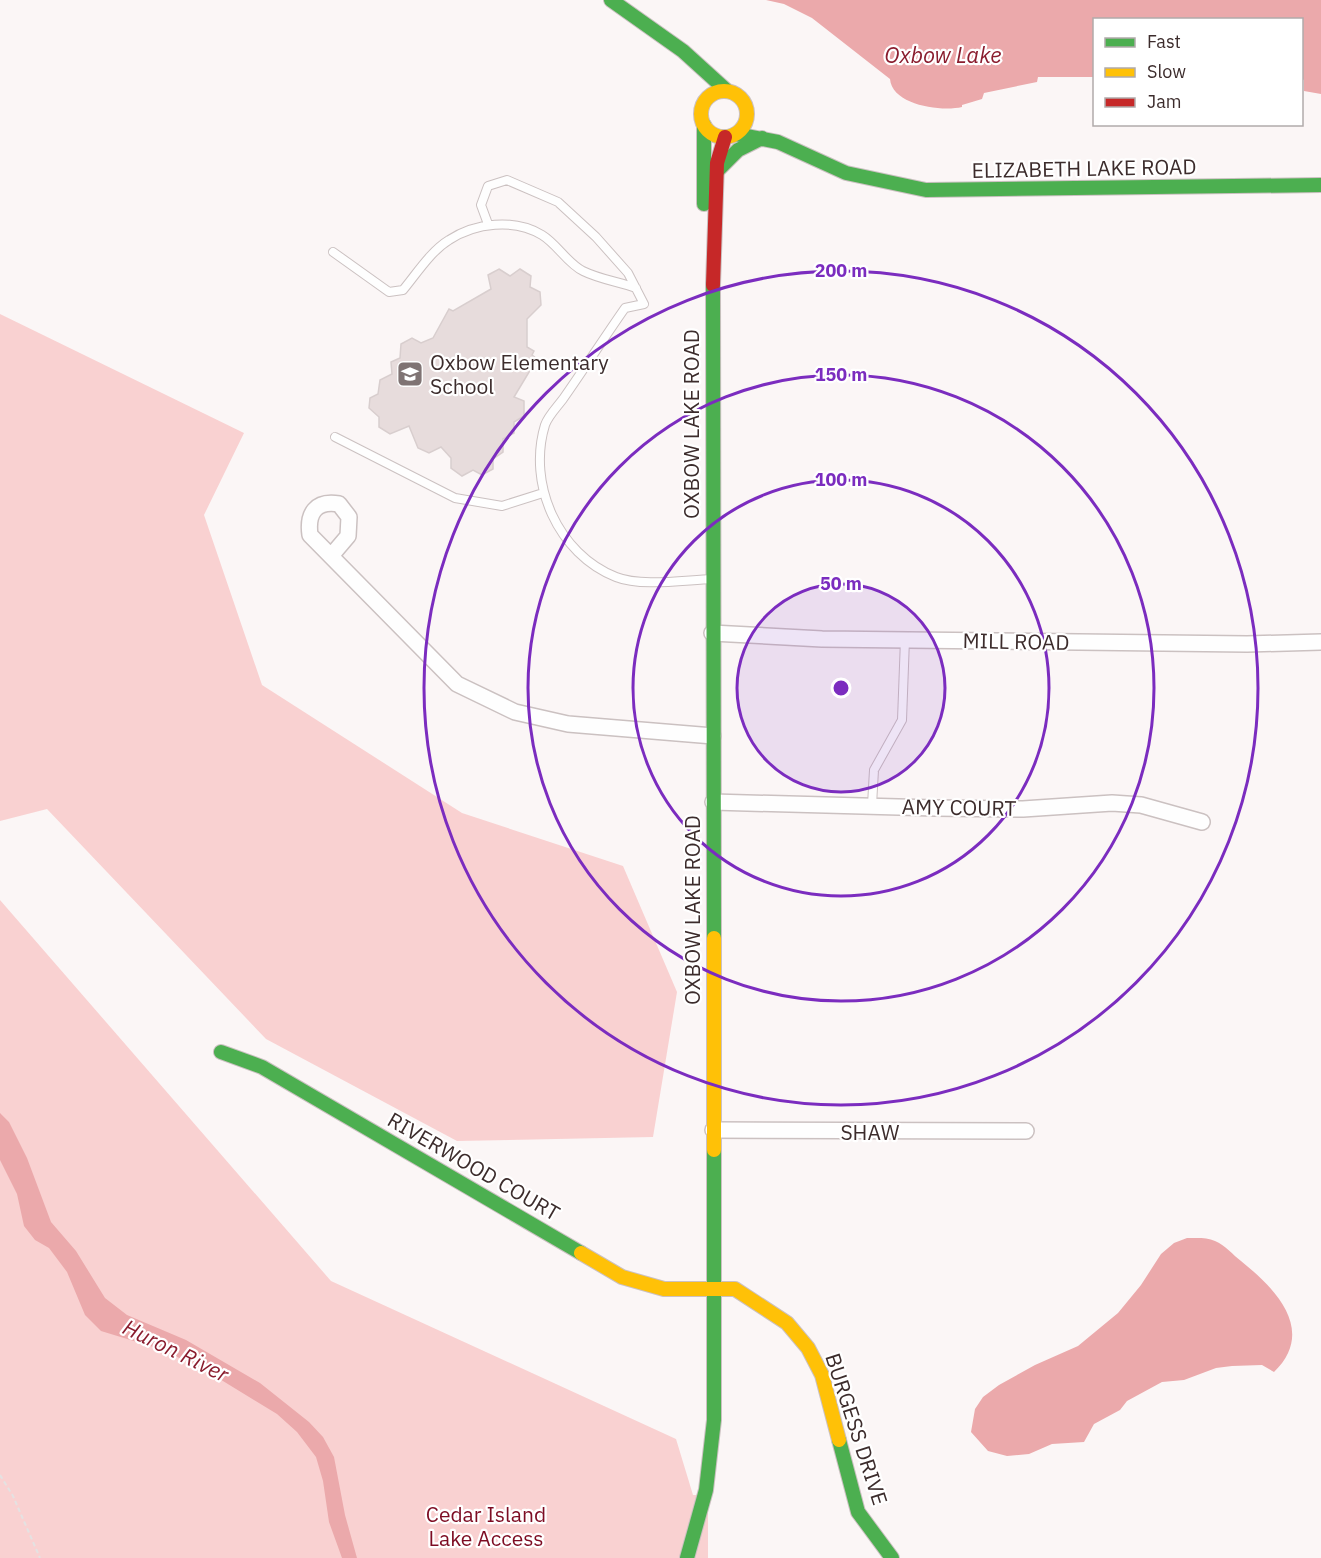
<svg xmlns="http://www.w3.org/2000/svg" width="1321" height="1558" viewBox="0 0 1321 1558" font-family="'IBM Plex Sans',sans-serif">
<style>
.green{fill:#f9d1d1}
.water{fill:#eba9ab}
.building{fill:#e7dcdc;stroke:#d8cece;stroke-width:1.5}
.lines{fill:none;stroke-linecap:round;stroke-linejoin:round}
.lane-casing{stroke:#cbc1c1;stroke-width:10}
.street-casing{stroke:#cbc1c1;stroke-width:18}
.fast-casing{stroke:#cbc1c1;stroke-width:16}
.slow-casing{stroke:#cbc1c1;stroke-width:16}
.jam-casing{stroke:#cbc1c1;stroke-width:16}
.path{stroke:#e4e2e2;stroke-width:2;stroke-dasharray:4.5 3;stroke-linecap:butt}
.lane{stroke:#fefefe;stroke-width:8}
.street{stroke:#fefefe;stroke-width:15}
.fast{stroke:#4caf50;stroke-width:14}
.slow{stroke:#ffc107;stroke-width:14}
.jam{stroke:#c62828;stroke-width:14}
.ring{fill:none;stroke:#7b2cbf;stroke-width:3}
.labels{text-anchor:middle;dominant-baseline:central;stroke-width:4.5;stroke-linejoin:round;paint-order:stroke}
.street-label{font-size:21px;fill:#3c2c2c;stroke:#fff}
.poi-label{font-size:21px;fill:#3c2c2c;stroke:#fff;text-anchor:start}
.park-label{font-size:21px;fill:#7d0c23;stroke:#fff}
.water-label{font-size:22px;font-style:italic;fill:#8a1d2e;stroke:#fff}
.centre{fill:#7b2cbf;stroke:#fff;stroke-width:3}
.ring-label{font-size:18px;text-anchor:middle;font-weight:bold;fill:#7b2cbf;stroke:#fff;stroke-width:4.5;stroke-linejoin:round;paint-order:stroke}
</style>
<rect width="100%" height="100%" fill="#fbf6f6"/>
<path class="green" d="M0,314L244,433L204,515L262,685L462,813L623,866L677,992L653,1137L457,1141L266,1039L47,809L0,821Z
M0,900L331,1281L676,1439L693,1495H708V1558H0Z"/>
<path class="water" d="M766,0H1321V94L1304,91V80L1302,79V20H1094V77H1038L1037,82L984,93L982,99L962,105V107C941,112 892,105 890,79L812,18L784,4Z
M0,1113L9,1122L27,1158L51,1222L76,1251L105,1298L127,1315L186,1340L260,1383L309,1422L323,1437L334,1457L345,1515L357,1558H342L329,1522L323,1481L316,1457L297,1432L277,1414L205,1370L160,1349L101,1331L85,1315L67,1272L49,1248L35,1240L24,1226L17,1194L0,1160Z
M1187,1238C1196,1238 1207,1237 1215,1241C1225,1245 1233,1255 1241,1261C1277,1290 1316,1331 1274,1372L1262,1365L1232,1366L1216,1368L1184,1380L1162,1382L1127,1401L1120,1410L1094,1424L1084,1442L1052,1444L1029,1454L1007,1456L988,1451L971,1432L975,1409L983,1397L999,1385L1035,1365L1078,1346L1118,1313L1141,1285L1161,1254L1174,1243Z"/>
<path class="building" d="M499,269L510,276L520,269L531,276L530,287L540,292L541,305L527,319V347L534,351L532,355L537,359L514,397L524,401V416L514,422V433L503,439V452L493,459V469L482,475L473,470L462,476L451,468V458L441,447L429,453L418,448L409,426L390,434L379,427V417L369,408L370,398L378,394L380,380L392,374L391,362L400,358L401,344L412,338L421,343L433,338L449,309L453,311L491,289L488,275Z"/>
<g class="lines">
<defs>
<path id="lane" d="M488,224L481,205L488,186L507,180L558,202L596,237L628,273L644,304L625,308C604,338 584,369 563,399C557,407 548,416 545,425C527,484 558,554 616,577C641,587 684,580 712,579
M333,252L389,292L403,290C417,273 431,251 449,240C475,223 514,218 542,235C557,244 568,264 583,271C599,279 619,282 636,288
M335,437L455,498L502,506L543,493
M872,805L874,770L902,720L905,639"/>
<path id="street" d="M331,556L348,536L349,517L339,504C315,500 307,514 310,535L457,684L515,712L568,724L713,736
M712,633L822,639L1247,644L1321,642
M713,802L935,808L1023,809L1112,803L1141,805L1202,822
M713,1130L1026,1131"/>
<path id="fast" d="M611,0L683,51L726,90
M704,125V204
M736,134L778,142L846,173L926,190L1321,185
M716,172L738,150L762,138
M713,285L714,938
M221,1052L262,1067L581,1253
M839,1440L858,1512L892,1558
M687,1558L706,1490L714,1420V1150"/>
<path id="slow" d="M701 114a23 23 0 1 1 46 0a23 23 0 1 1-46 0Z
M714,938V1150
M581,1253L622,1277L664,1289H735L787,1323L808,1348L822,1375L839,1440"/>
<path id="jam" d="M713,285L717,163L725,137"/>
</defs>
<use href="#lane" class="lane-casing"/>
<use href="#street" class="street-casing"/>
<use href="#fast" class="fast-casing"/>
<use href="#slow" class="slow-casing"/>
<use href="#jam" class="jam-casing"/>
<path class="path" d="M0,1475L13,1496L40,1558"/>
<use href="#lane" class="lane"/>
<use href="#street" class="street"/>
<use href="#fast" class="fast"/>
<use href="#slow" class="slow"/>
<use href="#jam" class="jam"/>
</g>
<circle cx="841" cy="688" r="104" fill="#7b2cbf" fill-opacity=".12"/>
<g class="ring">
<circle cx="841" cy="688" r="104"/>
<circle cx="841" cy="688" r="208"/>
<circle cx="841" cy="688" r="313"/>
<circle cx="841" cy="688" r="417"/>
</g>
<defs>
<symbol id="school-square" viewBox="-11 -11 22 22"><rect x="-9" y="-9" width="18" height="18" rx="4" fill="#7f7373" stroke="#fff"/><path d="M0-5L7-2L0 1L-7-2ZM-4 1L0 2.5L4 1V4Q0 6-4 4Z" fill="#fff"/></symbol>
</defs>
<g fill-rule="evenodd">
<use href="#school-square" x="395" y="359" width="30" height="30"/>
</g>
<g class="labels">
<g class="street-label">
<text transform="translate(1084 168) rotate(-1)">ELIZABETH LAKE ROAD</text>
<text transform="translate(691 424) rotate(-90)">OXBOW LAKE ROAD</text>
<text transform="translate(1016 641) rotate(1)">MILL ROAD</text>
<text transform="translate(959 807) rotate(1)">AMY COURT</text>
<text transform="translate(692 910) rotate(-90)">OXBOW LAKE ROAD</text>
<text x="870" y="1132">SHAW</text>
<text transform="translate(474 1166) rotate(30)">RIVERWOOD COURT</text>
<text transform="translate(857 1429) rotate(72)">BURGESS DRIVE</text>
</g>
<g class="poi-label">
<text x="430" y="362">Oxbow Elementary<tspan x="430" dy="24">School</tspan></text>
</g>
<g class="park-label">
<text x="486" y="1514">Cedar Island<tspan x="486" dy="24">Lake Access</tspan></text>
</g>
<g class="water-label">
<text x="943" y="54">Oxbow Lake</text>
<text transform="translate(176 1350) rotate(26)">Huron River</text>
</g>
</g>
<circle cx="841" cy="688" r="9" class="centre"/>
<g class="ring-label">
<text x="841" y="277">200 m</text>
<text x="841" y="381">150 m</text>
<text x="841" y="486">100 m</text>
<text x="841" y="590">50 m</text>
</g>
<rect x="1093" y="18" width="210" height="108" fill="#ffffff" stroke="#b1abab" stroke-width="1.5"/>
<rect x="1105" y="38" width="30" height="9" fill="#4caf50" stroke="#b1abab" stroke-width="1.5"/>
<text x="1147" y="48" font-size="18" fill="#3c2c2c">Fast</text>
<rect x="1105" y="68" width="30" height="9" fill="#ffc107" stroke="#b1abab" stroke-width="1.5"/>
<text x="1147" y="78" font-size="18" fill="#3c2c2c">Slow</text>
<rect x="1105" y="98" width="30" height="9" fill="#c62828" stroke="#b1abab" stroke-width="1.5"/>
<text x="1147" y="108" font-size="18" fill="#3c2c2c">Jam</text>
</svg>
